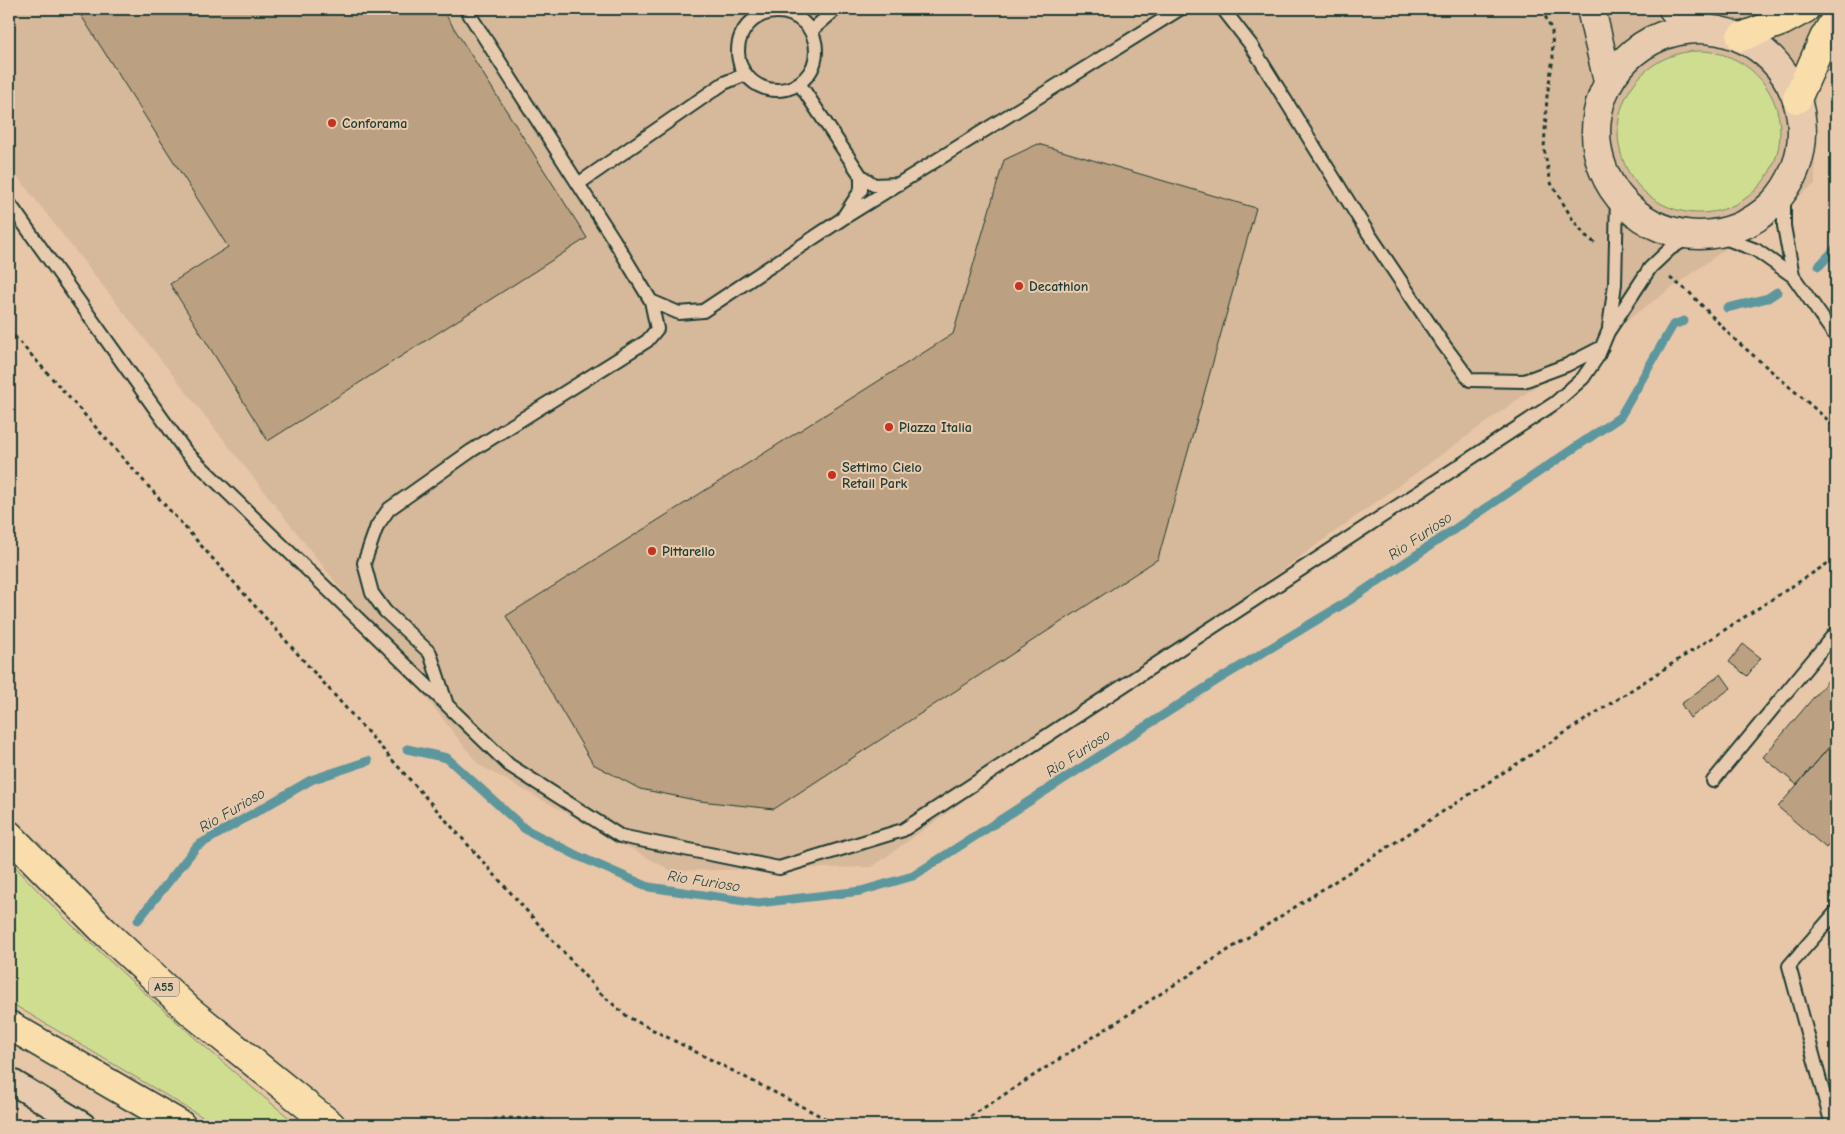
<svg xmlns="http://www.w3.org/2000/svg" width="1845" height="1134" viewBox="0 0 1845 1134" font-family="'Comic Neue',sans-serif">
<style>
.built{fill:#d6b89a}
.green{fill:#cfdd91;stroke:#778d62}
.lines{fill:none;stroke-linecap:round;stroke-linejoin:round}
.stream{stroke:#5c979e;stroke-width:9}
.building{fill:#bba081;stroke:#1f3d34}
.service-casing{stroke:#1f3d34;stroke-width:16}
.minor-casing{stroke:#1f3d34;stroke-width:28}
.tertiary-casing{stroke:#1f3d34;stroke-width:31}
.motorway-casing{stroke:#1f3d34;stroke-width:31}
.path{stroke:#1f3d34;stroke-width:3;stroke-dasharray:4 4;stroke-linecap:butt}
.service{stroke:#e8cbaf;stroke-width:12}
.minor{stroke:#e8cbaf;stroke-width:24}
.tertiary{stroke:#e8cbaf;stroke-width:28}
.motorway{stroke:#f9deab;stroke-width:28}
.poi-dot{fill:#c8321e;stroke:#e8cbaf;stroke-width:2}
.labels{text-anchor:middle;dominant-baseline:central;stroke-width:4;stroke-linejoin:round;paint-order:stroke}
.shield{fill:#e8cbaf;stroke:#5b6859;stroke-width:1}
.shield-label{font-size:12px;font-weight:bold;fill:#1f3d34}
.poi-label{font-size:14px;font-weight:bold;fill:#1f3d34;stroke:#e8cbaf;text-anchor:start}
.water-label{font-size:15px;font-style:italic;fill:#24443d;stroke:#e8cbaf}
</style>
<rect width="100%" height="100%" fill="#e8c6a8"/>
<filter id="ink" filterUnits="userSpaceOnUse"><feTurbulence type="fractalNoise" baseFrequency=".02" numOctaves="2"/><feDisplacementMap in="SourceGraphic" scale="10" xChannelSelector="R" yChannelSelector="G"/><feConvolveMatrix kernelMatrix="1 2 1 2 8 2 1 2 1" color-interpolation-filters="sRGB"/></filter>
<g filter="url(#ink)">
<path class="built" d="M9,9H1815V184L872,867L672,871L479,765L9,166Z"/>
<path class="green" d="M1618 132a81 81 0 1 1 162 0a81 81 0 1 1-162 0Z
M9,860C56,912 107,959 159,1006C205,1047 250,1087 298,1125H216L9,1002Z"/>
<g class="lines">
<path class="stream" d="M1819,266L1836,248
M1727,308L1768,298L1777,292
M407,749L447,758L525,829L578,856L649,887L758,903L861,891L913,876L1216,681L1350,600L1620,417L1673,325L1684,321
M138,920L197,846L311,780L368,761"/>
</g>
<path class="building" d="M77,9H442L587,238L268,441L170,284L228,247Z
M1038,144L1256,208L1158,559L774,809L700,801L640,789L593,764L506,616L953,334L1004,160Z
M1743,644L1761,658L1747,676L1729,662Z
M1836,671V739L1797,785L1763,757Z
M1721,674L1731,688L1690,718L1681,704Z
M1836,739V836L1826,848L1778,807Z"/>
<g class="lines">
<defs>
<path id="service" d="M1223,9L1251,45L1363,225L1441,341L1470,380L1524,381L1567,365L1602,347
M738 51a39 39 0 1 1 78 0a39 39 0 1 1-78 0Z
M812,30L836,9
M799,83L861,176L874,185L899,184
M578,184L724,83L746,74
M1784,193V226L1793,276
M9,203L186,452L509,765L620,836L779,868L903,830L1555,403L1583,378L1598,356L1608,332L1650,268L1670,249L1691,236
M844,216L861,190V176
M1716,235L1756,250L1793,276L1836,337
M651,301L679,313L703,311L842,219L1180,9
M1609,327L1615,284L1617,197
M446,702L430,653L385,611L372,593L364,563L377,526L389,509L471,451L647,341L657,329L651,301L614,240L466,9
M1713,781L1836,632
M1832,1125L1789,966L1836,912"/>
<path id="minor" d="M9,1080L83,1125"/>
<path id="tertiary" d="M1591,9L1608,81
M1673,9L1698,27
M1596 132a103 103 0 1 1 206 0a103 103 0 1 1-206 0Z"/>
<path id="motorway" d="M1741,37L1783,21L1805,9
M1797,99L1824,38L1836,18
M9,835L103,930L190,1011L331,1125
M9,1025L181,1125"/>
</defs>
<use href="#service" class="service-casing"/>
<use href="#minor" class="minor-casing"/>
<use href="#tertiary" class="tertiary-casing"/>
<use href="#motorway" class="motorway-casing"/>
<path class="path" d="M1542,9L1552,31L1553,58L1547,96L1544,149L1551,183L1573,220L1586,236L1595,243
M1670,278L1688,291L1732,337L1836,427
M9,330L600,993L628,1017L838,1125
M478,1125L499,1118L543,1119L560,1125
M957,1125L1836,558"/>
<use href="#service" class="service"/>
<use href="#minor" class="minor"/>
<use href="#tertiary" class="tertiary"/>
<use href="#motorway" class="motorway"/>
</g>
</g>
<g class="poi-dot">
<circle cx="332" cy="123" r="5"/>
<circle cx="1019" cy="286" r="5"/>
<circle cx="889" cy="427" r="5"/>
<circle cx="832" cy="475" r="5"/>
<circle cx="652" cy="551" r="5"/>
</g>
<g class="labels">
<rect class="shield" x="149" y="977.5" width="30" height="19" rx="4"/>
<g class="shield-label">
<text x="164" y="987">A55</text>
</g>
<g class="poi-label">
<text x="342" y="123">Conforama</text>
<text x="1029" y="286">Decathlon</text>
<text x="899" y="427">Piazza Italia</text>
<text x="842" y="467">Settimo Cielo<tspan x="842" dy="16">Retail Park</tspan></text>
<text x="662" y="551">Pittarello</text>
</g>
<g class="water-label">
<text transform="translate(1420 536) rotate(-34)">Rio Furioso</text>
<text transform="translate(1078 753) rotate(-33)">Rio Furioso</text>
<text transform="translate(232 810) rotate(-30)">Rio Furioso</text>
<text transform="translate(704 881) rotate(9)">Rio Furioso</text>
</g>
</g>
<rect width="1845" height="1134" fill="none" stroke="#e8cbaf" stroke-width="30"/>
<rect x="15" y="15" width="1815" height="1104" fill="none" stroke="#1f3d34" stroke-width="2" filter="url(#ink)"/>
</svg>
